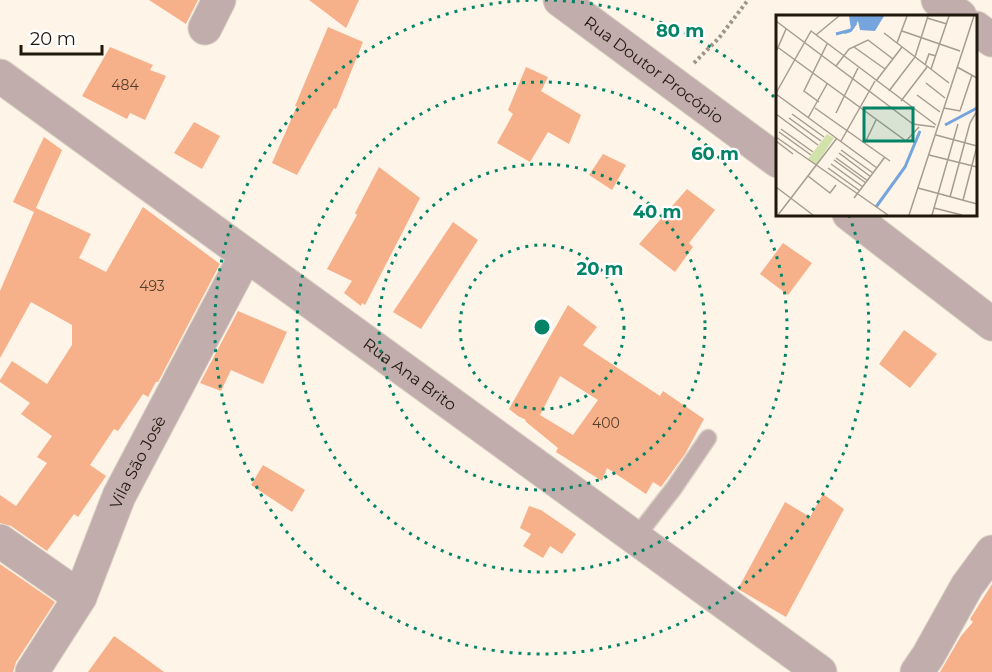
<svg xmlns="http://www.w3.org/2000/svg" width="992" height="672" viewBox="0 0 992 672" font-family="Montserrat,sans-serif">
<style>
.building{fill:#f7b18a;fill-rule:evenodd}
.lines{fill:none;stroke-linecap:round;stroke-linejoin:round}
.service-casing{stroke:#dbd1c5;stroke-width:19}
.minor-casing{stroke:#dbd1c5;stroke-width:35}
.path{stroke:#9f968a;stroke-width:4;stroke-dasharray:3 3;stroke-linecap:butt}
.service{stroke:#c0adac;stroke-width:16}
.minor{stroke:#c0adac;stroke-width:33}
.ring{fill:none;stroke:#038466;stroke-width:3;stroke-dasharray:3 6}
.labels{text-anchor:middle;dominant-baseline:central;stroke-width:4.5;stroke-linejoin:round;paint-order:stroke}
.number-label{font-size:14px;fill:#563e2c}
.street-label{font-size:16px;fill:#21180d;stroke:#fff}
.inset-river{fill:none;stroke:#76a5dd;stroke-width:3}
.inset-road{fill:none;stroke:#a69c90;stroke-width:1.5}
.view{fill:#038466;fill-opacity:0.15;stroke:#038466;stroke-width:3}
.inset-edge{fill:none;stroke:#21180d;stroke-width:3}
.centre{fill:#038466;stroke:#fff;stroke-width:3}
.ring-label{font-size:18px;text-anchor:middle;font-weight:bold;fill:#038466;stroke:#fff;stroke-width:4.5;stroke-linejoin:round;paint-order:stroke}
</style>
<rect width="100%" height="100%" fill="#fef4e8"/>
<path class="building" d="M149,0H198L186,24Z
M309,0H359L346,28Z
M328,27L363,42L336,109L334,108L297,175L272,163L297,106H295Z
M110,47L153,65L150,70L166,76L145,120L130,113L127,119L82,96Z
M526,67L548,77L541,91L581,115L569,144L548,132L530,162L497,143L513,114L508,110Z
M194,122L220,136L202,169L174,153Z
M44,137L62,150L36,208L91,234L79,258L106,272L143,207L220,264L158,382H156L148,397L143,394L118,431L114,429L90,465L106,476L78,517L74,514L47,551L11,526L0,523V495L16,506L47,463L37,457L52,436L21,414L30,403L0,382V380L12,361L47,384L72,345V325L31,302L0,358V291L34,212L13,202Z
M603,154L626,165L612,190L589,175Z
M379,167L420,198L365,305L362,303L361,306L344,293L352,281L327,269L357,215L355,213Z
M687,189L715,210L689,243L693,247L675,272L639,244Z
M453,222L478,240L421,329L393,312Z
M783,243L812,263L788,295L760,274Z
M568,305L597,327L583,345L660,396L663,391L704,419L685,454L661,487L653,482L646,494L607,468L602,481L556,452L558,448L525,421L526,420L518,416L509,409ZM560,376L598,400L573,435L540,415Z
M238,311L287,332L263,384L231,370L221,391L200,383Z
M904,330L937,354L910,388L879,364Z
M263,465L305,490L292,512L251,485Z
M823,494L844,509L786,617L738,589L785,502L810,517Z
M529,506L541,510L576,534L562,554L550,546L543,558L523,546L531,534L520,528Z
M0,564L55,602L16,662L13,672H0Z
M992,584V672H940L961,636L973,622L970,619Z
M114,636L134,650L164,672H88Z"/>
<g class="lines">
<defs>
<path id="service" d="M636,537L674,488L708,438"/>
<g id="minor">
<path id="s1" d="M560,0L778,161"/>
<path d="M938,0L960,16"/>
<path d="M205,28L219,0"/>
<path d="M976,28L992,40"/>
<path id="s2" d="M0,76L820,672"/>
<path d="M849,214L992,324"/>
<path d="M0,541L80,597"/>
<path id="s3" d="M32,672L80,597L119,496L246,255"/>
<path d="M917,672L928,656L967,586L992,552"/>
</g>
</defs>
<use href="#service" class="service-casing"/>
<use href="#minor" class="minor-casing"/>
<path class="path" d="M694,63L719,38L748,0"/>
<use href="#service" class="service"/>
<use href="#minor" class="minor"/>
</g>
<g class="ring">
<circle cx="542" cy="327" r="82"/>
<circle cx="542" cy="327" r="163"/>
<circle cx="542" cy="327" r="245"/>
<path d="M545 0A327 327 0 0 1 777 100M849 215A327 327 0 1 1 539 0"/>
</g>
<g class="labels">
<g class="number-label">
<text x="125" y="85">484</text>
<text x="152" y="286">493</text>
<text x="606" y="423">400</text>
</g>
<g class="street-label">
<text stroke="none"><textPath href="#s1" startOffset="117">Rua Doutor Procópio</textPath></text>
<text stroke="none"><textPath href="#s2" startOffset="507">Rua Ana Brito</textPath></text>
<text stroke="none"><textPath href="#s3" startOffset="236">Vila São Josè</textPath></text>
</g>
</g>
<g transform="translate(776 15)">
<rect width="201" height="201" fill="#fef4e8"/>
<path d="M51,119L58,123L40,150L32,144Z" fill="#d2e2ab"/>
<path d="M73,1H108L99,16L84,15L82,6L75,17L69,19L66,17L75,14Z" fill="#76a5dd"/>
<path class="inset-river" d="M60,19L75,15L80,8M169,110L201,93M100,192L129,152L144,116"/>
<path class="inset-road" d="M151,3L171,9M0,6L137,109L159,112M126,16L184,36M108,18L173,68M40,20L63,1M121,28L131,1M0,31L130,126L143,112M78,32L109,54M0,37L10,14M149,50L153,39L160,41M60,51L73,34L92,25L117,44M181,52L201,63M155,54L173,1M100,66L126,32M150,68L169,83M113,76L139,42L152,1M0,78L35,16L160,110M0,79L101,153M141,80L164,97M125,86L151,52M43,87L28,76L51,29M39,93L114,146M168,93L184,96L196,60M60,98L82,53M0,99L42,130M16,99L48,122M13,103L45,126M32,103L51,69M5,114L37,137M3,117L35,140M160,120L201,131L187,185M0,122L112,200M0,126L17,139M65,126L99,66M89,128L100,105M65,135L97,158M63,138L95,162M153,140L201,152M60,143L92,166M58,145L90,168M55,149L87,172M52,153L84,176M32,161L54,178L60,170M0,172L37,200M142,173L201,189M174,182L194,108L201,96M78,183L109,142M158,193L186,200M2,200L61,123M133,200L198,1M156,200L182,109"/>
<path class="view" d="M88,93H137V126H88Z"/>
<rect width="201" height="201" class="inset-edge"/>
</g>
<circle cx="542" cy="327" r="9" class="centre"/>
<g class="ring-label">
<text x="680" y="37">80 m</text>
<text x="715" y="160">60 m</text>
<text x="657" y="218">40 m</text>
<text x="600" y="275">20 m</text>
</g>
<path d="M21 45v9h81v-9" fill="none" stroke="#21180d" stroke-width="3"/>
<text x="30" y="45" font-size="18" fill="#21180d" stroke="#ffffff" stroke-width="4.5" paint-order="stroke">20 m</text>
</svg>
